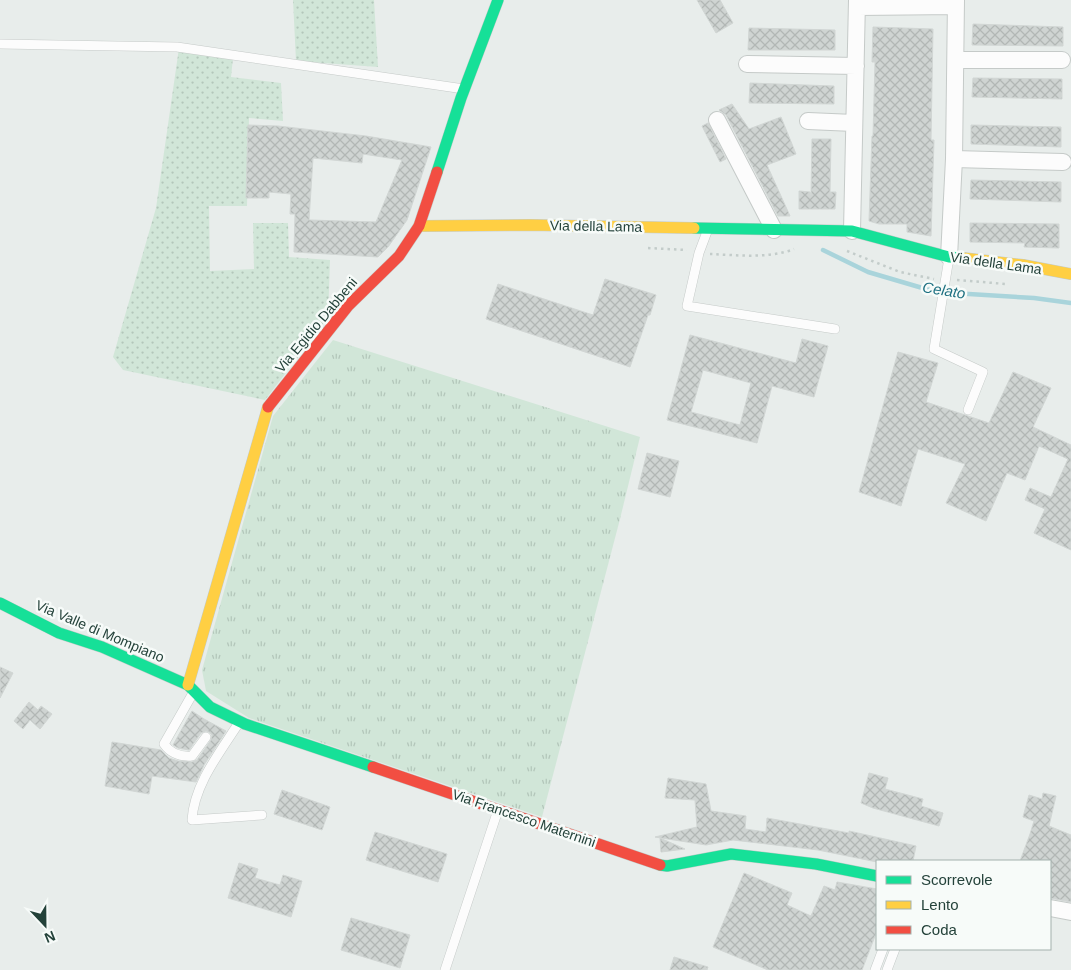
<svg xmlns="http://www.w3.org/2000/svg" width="1071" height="970" viewBox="0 0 1071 970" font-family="Arial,sans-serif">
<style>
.grass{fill:url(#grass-tufts)}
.garden{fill:url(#garden-dots)}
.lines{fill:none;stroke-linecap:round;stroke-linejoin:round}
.stream{stroke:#a9d4db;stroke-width:4.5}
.building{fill:url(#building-cross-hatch);stroke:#d1d6d4;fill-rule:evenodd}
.lane-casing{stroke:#c5cac8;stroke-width:10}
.street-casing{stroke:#c5cac8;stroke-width:18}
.fast-casing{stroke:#c3cbc8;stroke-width:12}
.slow-casing{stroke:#c3cbc8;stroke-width:12}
.jam-casing{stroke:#c3cbc8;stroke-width:12}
.path{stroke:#c3ccca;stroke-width:2.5;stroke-dasharray:2.5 4;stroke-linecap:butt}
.lane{stroke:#fcfcfc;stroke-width:9}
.street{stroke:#fcfcfc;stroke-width:16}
.fast{stroke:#16e098;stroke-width:11}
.slow{stroke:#ffcf43;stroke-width:11}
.jam{stroke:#f24e42;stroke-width:11}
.labels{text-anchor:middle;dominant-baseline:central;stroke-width:5;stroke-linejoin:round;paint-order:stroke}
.street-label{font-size:14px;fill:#24423a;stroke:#f7fbf9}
.water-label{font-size:15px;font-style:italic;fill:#1c6f80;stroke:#f7fbf9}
</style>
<defs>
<pattern id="grass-tufts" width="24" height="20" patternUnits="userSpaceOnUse" patternTransform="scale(1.25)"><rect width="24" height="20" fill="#d1e6d8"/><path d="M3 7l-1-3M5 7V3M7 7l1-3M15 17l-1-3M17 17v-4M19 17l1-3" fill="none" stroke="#b3c6ba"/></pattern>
<pattern id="garden-dots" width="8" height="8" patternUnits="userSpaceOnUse" patternTransform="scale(1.25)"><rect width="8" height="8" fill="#d1e6d8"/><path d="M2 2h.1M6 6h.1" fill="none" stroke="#b3c6ba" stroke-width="1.8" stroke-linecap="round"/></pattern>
<pattern id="building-cross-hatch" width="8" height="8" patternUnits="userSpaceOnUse" patternTransform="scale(1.25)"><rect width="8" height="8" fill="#cfd4d2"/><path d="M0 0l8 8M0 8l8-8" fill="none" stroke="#b2b7b5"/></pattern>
</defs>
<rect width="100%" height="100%" fill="#e8edeb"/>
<path class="grass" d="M333,340L640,437L620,519L542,817L249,718L206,691L202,670L273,416Z"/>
<path class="garden" d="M293,0H374L378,67L296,61Z
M179,48L233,58L231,77L281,83L283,121L249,118L247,206H209L210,271L254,269L253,223H288L289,257L330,260L328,318L265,400L123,370L113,357L156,208Z"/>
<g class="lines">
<path class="stream" d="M823,250L868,272L936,292L1034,298L1071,303"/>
</g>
<path class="building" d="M697,0H720L733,23L716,33Z
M973,24L1063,27V46L972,45Z
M873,27L933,29L931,140H934L931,236L907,232V224H879L869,221L872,136H873L875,62H872Z
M749,28L835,30V50H748Z
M973,78L1062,79V99L972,97Z
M750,83L834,86V104L749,103Z
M732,104L749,129L781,117L796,154L767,165L790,216H778L726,115L719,110Z
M708,123L726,159L720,162L702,126Z
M248,125L278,126L366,136L431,147L407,220L388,247L378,257L294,252L295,214H290L291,194L269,192V198H246ZM363,154L402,160L376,222L309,220L313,158L362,163Z
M971,125L1061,127V147L971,144Z
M812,139H831L830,192H836L835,209H799V191L810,192L811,195Z
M971,180L1061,182V202L970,199Z
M970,223L1059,224V248L1024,247L1025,243L970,242Z
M605,279L656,295L650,315H648L630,367L486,319L498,284L593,315Z
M690,335L796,363L802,339L828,346L814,397L772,386L757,443L667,420ZM703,370L751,383L740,425L691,412Z
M898,352L938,363L926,402L989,423L1013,372L1051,388L1033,427L1071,445V550L1034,533L1045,509L1025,500L1030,488L1051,497L1068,459L1039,446L1025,480L1007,473L986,521L946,503L965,464L918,449L901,506L859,492Z
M647,453L679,461L670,497L638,489Z
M0,667L13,673L0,698Z
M29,702L38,710L41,706L52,714L40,729L30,720L23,729L14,721Z
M192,711L204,719L226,731L204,765L196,782L152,776L149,794L105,786L112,742L161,750L169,758L178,761L192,762L197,760L211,740L212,735L209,732L206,731L201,733L189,750L178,748L173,745Z
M869,773L888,778L885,789L923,799L921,806L943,813L939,826L873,808L861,803Z
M668,778L706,784L711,811L746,816L745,829L766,832L767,818L849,833V831L916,846L913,861L877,862L818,850L733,840L706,845L655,837L697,827L695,800L665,798Z
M282,790L330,807L322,830L274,814Z
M1043,793L1056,796L1049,826L1071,835V902L1050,898V861H1020L1030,834L1034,821L1023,817L1029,795L1042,799Z
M375,832L447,854L438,882L366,860Z
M660,838L685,849L661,852Z
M239,863L258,869L255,878L280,885L283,875L302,881L291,917L228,898Z
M744,873L792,893L787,905L811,916L824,886L835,890L837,882L877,889V931L862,970H768L713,947Z
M351,918L410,935L400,968L341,950Z
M674,957L708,967L707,970H670Z"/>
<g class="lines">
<defs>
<path id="lane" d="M0,44L177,47L464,89
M708,229L699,253L687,306L835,329
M949,258L934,349L983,372L968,410
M193,693L164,744C171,754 180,757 192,756L206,737
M240,721C221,751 194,784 192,820L262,815
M445,970L498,810
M875,970L883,949
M887,970L895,949"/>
<path id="street" d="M857,7L956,6
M956,60H1062
M747,64L856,66
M717,120L774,230
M808,121L854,123
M954,159L1063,162
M852,231L857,0
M949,257L954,159L956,0
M1050,908L1071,912"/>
<path id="fast" d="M437,172L461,98L498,0
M694,228L852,231L949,257L963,258
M0,603L59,633L102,647L188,685L210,707L245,724L373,767
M660,865L667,866L731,854L816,864L877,876"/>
<path id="slow" d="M419,226L530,225L694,228
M963,258L1023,265L1071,274
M188,685L268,407"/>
<path id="jam" d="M268,407L348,306L399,256L419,226L437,172
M373,767L660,865"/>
</defs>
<use href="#lane" class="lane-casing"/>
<use href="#street" class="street-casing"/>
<use href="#fast" class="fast-casing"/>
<use href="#slow" class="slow-casing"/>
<use href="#jam" class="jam-casing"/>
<path class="path" d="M648,248L687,250
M847,251L900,272L934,279
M710,254C736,255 769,259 794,249
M957,280L1006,284"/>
<use href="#lane" class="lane"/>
<use href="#street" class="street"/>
<use href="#fast" class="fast"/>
<use href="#slow" class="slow"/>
<use href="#jam" class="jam"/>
</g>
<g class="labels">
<g class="street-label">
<text transform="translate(596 226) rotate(1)">Via della Lama</text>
<text transform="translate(996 263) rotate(8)">Via della Lama</text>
<text transform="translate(316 325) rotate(-50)">Via Egidio Dabbeni</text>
<text transform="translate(100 631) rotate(23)">Via Valle di Mompiano</text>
<text transform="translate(524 818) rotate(19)">Via Francesco Maternini</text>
</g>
<g class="water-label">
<text transform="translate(944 290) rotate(9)">Celato</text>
</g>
</g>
<rect x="876" y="860" width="175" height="90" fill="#f7fbf9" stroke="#a3b1ad"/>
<rect x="886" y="876" width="25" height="8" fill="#16e098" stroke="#a3b1ad"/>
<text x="921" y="885" font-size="15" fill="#24423a">Scorrevole</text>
<rect x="886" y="901" width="25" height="8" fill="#ffcf43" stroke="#a3b1ad"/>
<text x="921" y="910" font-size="15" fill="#24423a">Lento</text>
<rect x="886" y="926" width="25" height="8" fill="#f24e42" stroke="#a3b1ad"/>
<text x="921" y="935" font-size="15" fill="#24423a">Coda</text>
<g transform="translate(45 925) rotate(158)" stroke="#f7fbf9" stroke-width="4" paint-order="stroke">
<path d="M0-4L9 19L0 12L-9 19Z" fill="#24423a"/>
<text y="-8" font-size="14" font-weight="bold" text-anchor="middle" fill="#24423a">N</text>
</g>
</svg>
